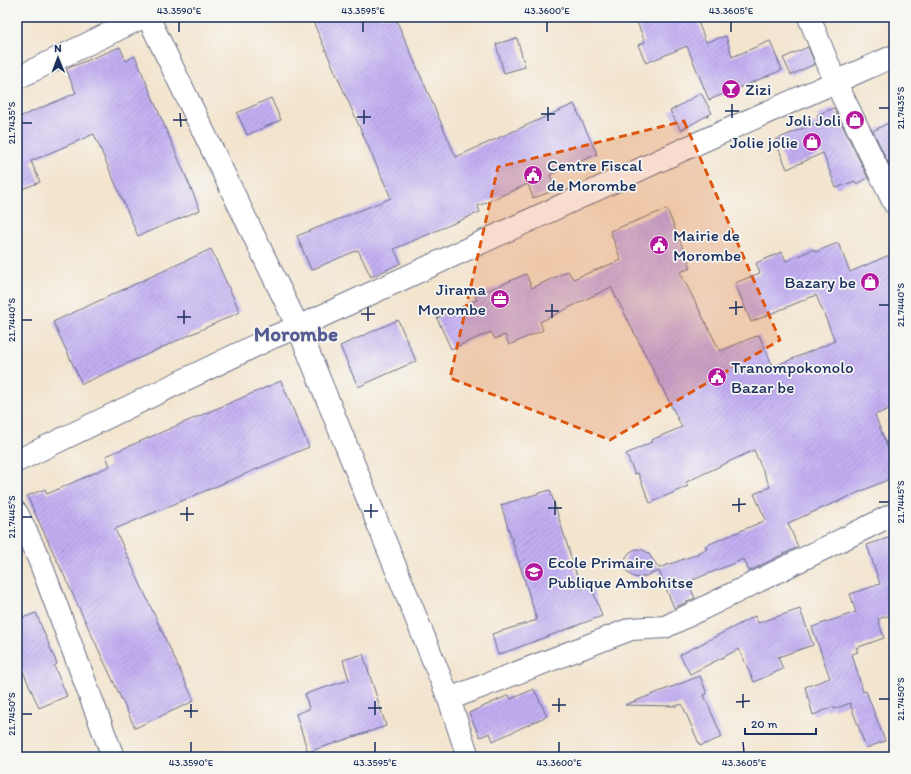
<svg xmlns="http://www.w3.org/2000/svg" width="911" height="774" viewBox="0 0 911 774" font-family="Itim,sans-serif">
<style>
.building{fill:url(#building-hatch)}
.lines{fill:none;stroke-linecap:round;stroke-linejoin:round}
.street-casing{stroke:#676e85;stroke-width:24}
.secondary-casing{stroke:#676e85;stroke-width:24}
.street{stroke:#fff;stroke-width:22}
.secondary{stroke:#fff;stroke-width:22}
.marked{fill:#de5710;fill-opacity:0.2;stroke:#de5710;stroke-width:3;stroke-dasharray:8 5;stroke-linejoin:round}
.ticks{fill:none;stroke:#1b2f5e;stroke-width:1.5}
.labels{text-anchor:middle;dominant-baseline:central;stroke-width:3.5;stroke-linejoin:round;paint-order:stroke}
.poi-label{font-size:17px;fill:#1b2f5e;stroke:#f6f6f2;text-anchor:start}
.district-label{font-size:21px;font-weight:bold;fill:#555c92;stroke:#f6f6f2}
.neatline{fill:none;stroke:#1b2f5e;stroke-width:1.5}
.ticks-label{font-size:10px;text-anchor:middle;fill:#1b2f5e}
</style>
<defs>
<pattern id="building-hatch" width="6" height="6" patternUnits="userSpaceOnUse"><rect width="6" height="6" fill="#c2aff3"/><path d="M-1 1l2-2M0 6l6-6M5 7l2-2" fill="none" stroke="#9d8fc8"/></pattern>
</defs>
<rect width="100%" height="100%" fill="#f6f6f2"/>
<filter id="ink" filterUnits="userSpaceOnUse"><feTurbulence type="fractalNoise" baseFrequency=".025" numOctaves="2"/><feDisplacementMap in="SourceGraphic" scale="8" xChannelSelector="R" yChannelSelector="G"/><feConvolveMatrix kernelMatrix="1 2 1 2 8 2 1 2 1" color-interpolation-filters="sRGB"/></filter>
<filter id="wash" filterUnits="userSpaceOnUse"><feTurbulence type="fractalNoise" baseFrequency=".012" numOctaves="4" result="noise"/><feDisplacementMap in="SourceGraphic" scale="16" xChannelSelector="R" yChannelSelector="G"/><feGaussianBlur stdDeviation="0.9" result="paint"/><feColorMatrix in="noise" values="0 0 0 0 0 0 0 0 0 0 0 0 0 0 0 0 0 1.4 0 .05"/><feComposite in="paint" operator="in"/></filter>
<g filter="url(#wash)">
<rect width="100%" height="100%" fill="#f3e4ce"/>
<g id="blocks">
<path class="building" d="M311,17H395L456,157L574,104L597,154L550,175L556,190L533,198L528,184L478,206L480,212L394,249L401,263L371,277L358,250L311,270L297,236L391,198Z
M635,17H696L706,42L726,36L732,57L770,41L782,70L709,100L687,46L646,63L638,45L645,42Z
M517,38L525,67L504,73L496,44Z
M120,47L126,61L135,56L200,210L138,236L94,134L31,161L40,182L17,191V118L76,93L66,69Z
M808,47L815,64L791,75L783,58Z
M701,93L712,113L681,130L670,111Z
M271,98L281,120L247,135L237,113Z
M834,108L868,178L856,184L855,181L836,188L823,153L787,169L775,140L820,121L817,115Z
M894,120V165L890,167L873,131Z
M667,209L691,268L680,272L720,351L759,335L773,367L835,341L816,295L751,322L735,283L760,273L756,263L782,252L786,261L814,249L815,252L838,243L850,272L894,253V407L875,415L894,464V477L788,523L798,547L749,571L744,559L688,582L695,598L674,608L659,571L640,578L634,577L629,574L626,570L624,564L626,557L630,552L636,549L643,550L648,553L659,568L698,554L697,553L707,549L705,546L766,520L754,494L770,487L754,450L686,482L688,486L650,503L638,473L635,474L626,454L652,442L651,440L682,427L611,287L540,322L543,330L509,345L505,335L495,339L491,332L451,349L437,318L477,300L475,296L526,274L532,288L568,271L573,279L621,260L610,231Z
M211,249L240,312L82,384L53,322Z
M398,320L416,361L358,387L340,346Z
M281,381L309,447L115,529L194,701L135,728L27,496L45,489L47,494L110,466L106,456Z
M550,490L581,589L591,585L602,616L498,655L492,634L537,620L501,505Z
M894,536V614L878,619L884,638L856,648L858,652L852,654L863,692L866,691L885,741L866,748L850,703L834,709L833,707L813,715L805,687L830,678L812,627L856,612L850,594L880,584L867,545Z
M800,609L813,645L778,657L783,669L754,682L739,649L690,674L680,655L755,616L758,623Z
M36,613L57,664L54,666L67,696L39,708L22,669L17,672V620Z
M363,654L386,726L308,752L296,714L309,709L305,694L349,680L343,660Z
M700,676L707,694L704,695L722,737L700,746L682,704L676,706L625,705Z
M534,689L547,716L493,741L490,733L480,737L469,713L509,695L511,699Z"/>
</g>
</g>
<g filter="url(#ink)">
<use href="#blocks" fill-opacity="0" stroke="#676e85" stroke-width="1"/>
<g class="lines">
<defs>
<path id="street" d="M809,17L835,81L894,203
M17,461L273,337L298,327L449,699L468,757
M17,513L39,559L113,757
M449,699L631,629L665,627L894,514"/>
<path id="secondary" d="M148,17L298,327L680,151L894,56
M17,78L143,17"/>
</defs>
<use href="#street" class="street-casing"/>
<use href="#secondary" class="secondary-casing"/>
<use href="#street" class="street"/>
<use href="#secondary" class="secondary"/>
</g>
</g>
<path class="marked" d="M684,121L780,340L610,440L450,378L498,167Z"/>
<path class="ticks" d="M179,22V32M363,22V32M547,22V32M731,22V32M732,104V118M548,107V121M879,108H889M364,110V124M725,111H739M180,113L181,127M541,114H555M357,117H371M173,120H187M22,123H32M736,301V315M552,304V318M879,305H889M368,307V321M729,308L743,307M184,310V324M545,311H559M361,314H375M177,317H191M22,320H32M739,498V512M555,501V515M879,502H889M371,504V518M732,505L746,504M187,507V521M548,508H562M364,511H378M180,514H194M22,517H32M743,694V708M559,698V712M879,699H889M375,701V715M736,702L750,701M191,704V718M552,705H566M368,708H382M184,711H198M22,714H32M191,742V752M375,742V752M559,742V752M743,742L744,752"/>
<defs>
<symbol id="bar-disc" viewBox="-11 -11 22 22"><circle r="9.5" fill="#b5179e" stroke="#f6f6f2"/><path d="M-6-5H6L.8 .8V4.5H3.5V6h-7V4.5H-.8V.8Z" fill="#fff"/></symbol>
<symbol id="shop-disc" viewBox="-11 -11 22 22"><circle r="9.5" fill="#b5179e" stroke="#f6f6f2"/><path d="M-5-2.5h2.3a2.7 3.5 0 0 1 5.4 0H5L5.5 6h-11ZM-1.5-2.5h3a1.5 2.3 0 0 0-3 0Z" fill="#fff"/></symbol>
<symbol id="civic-disc" viewBox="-11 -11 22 22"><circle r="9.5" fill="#b5179e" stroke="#f6f6f2"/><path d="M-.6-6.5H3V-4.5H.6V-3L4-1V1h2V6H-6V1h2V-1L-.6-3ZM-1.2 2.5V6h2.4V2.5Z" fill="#fff"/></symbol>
<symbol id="office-disc" viewBox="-11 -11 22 22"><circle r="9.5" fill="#b5179e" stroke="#f6f6f2"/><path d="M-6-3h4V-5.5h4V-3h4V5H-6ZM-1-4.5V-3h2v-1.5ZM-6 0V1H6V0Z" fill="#fff"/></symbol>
<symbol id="school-disc" viewBox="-11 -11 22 22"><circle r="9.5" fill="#b5179e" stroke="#f6f6f2"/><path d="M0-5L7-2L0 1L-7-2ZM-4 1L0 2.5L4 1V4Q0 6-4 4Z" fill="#fff"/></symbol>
</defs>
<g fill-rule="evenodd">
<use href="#bar-disc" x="720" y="78" width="22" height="22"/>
<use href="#shop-disc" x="844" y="109" width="22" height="22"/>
<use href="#shop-disc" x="801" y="131" width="22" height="22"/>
<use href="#civic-disc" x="522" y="164" width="22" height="22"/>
<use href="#civic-disc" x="648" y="234" width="22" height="22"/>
<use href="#shop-disc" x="859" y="271" width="22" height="22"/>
<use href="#office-disc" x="489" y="288" width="22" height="22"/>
<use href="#civic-disc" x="706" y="366" width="22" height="22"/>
<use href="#school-disc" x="523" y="561" width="22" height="22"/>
</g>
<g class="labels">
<g class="poi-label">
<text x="745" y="89">Zizi</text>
<text x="841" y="120" text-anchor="end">Joli Joli</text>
<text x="798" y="142" text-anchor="end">Jolie jolie</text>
<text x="547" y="165">Centre Fiscal<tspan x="547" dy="20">de Morombe</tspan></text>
<text x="673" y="235">Mairie de<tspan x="673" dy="20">Morombe</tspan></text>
<text x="856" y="282" text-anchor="end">Bazary be</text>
<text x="486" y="289" text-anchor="end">Jirama<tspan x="486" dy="20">Morombe</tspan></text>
<text x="731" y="367">Tranompokonolo<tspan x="731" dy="20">Bazar be</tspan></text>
<text x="548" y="562">Ecole Primaire<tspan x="548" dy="20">Publique Ambohitse</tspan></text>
</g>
<g class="district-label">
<text x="296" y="333">Morombe</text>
</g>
</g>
<rect width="911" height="774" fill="none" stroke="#f6f6f2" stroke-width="44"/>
<g transform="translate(58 58) rotate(359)" stroke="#f6f6f2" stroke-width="3" paint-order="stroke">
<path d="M0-3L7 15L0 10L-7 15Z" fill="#1b2f5e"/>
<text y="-6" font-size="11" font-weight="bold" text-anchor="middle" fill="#1b2f5e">N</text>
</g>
<path d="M745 728v6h71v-6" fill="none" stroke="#1b2f5e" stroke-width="2"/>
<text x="751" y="728" font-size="12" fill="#1b2f5e" stroke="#f6f6f2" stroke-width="3" paint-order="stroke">20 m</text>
<rect x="22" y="22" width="867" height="730" class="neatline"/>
<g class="ticks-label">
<text x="179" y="14">43.3590°E</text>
<text x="363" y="14">43.3595°E</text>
<text x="547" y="14">43.3600°E</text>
<text x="731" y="14">43.3605°E</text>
<text transform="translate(900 108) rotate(-90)" y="4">21.7435°S</text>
<text transform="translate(11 123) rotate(-90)" y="4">21.7435°S</text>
<text transform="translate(900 305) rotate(-90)" y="4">21.7440°S</text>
<text transform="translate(11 320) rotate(-90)" y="4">21.7440°S</text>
<text transform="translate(900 502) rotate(-90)" y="4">21.7445°S</text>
<text transform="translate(11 517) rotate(-90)" y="4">21.7445°S</text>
<text transform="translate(900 699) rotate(-90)" y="4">21.7450°S</text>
<text transform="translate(11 714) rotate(-90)" y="4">21.7450°S</text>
<text x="191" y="766">43.3590°E</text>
<text x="375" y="766">43.3595°E</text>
<text x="559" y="766">43.3600°E</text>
<text x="744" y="766">43.3605°E</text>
</g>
</svg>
